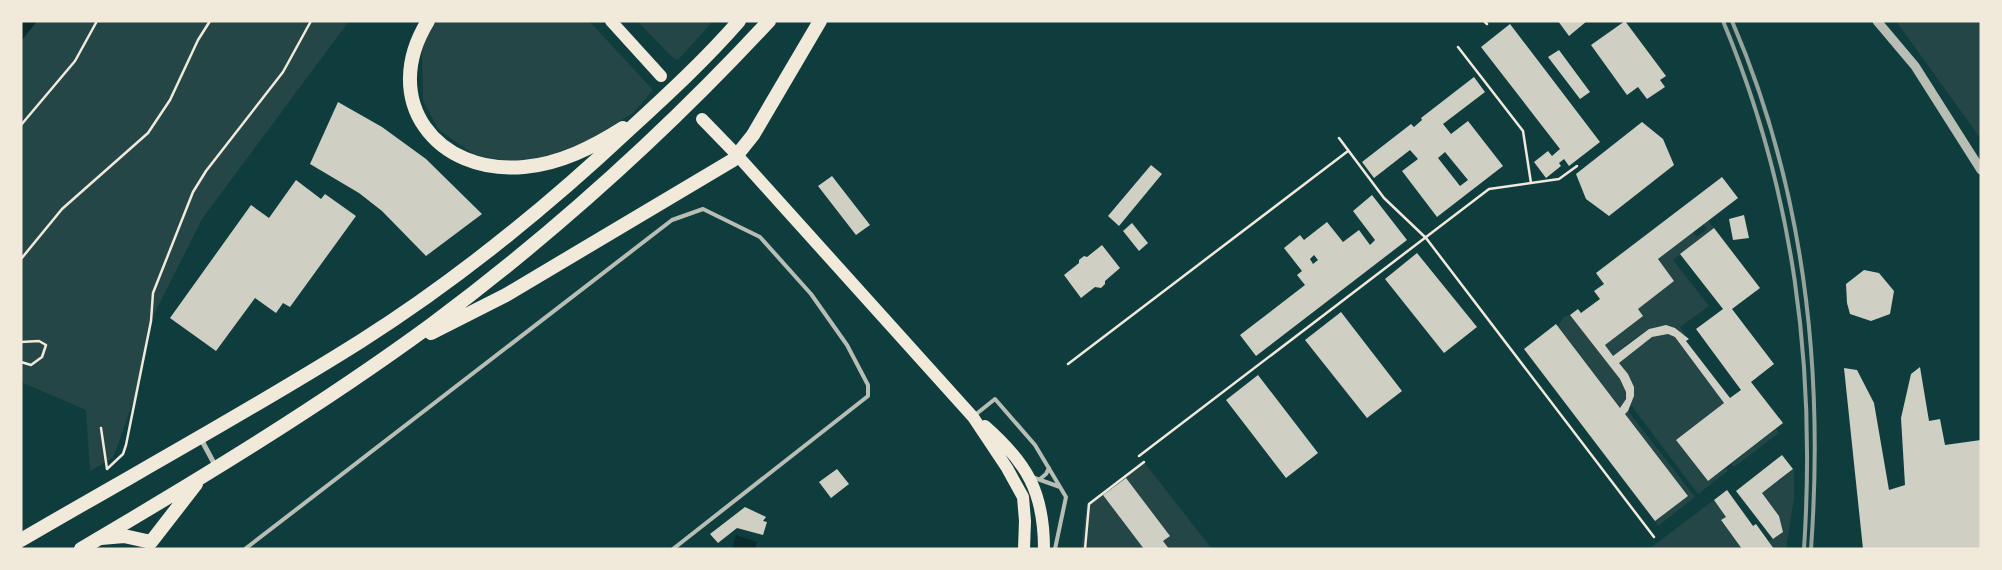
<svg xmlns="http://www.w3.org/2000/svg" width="2002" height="570" viewBox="0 0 2002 570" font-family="Signika,sans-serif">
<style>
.green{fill:#244646}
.water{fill:#0a2a2b}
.building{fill:#cfcfc3;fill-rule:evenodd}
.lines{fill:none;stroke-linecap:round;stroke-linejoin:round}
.path{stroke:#f1e9da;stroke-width:2.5}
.service{stroke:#b8beb3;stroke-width:4}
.minor{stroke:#b8beb3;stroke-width:5}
.tertiary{stroke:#b8beb3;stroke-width:9}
.primary{stroke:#f1e9da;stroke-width:12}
.trunk{stroke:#f1e9da;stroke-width:14}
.rail{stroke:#97a49c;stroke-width:4}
</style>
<rect width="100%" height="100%" fill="#0f3d3e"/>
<path class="green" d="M37,21H349L202,219L148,326L138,388L113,458L90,471L86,410L21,382V41Z
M437,21H589L653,90L633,113L587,141L552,155L513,162L475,155L438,129L423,100L422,52L426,38Z
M637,21H713L678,60L672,57Z
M1896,21H1981V139Z
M1708,221L1714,228L1673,260L1709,306L1680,327L1685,334L1682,336C1659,310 1633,341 1613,356L1605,345L1638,309L1674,281L1658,259L1693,232L1697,237L1707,229L1703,224Z
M1570,315C1584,332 1621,371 1625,390C1627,397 1625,402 1620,408L1558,326L1564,317Z
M1668,334L1675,337L1724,403L1676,440L1708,481L1726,468L1728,471L1698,494L1631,405C1637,387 1630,377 1619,363L1652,337Z
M1628,411L1695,497L1658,526L1655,521L1688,496L1625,414Z
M1776,429L1779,433L1734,467L1731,464Z
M1143,461L1212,549H1081L1087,504Z
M1794,469V498L1786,549H1774L1769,541L1783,532L1779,516L1762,493Z
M1714,500L1726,517L1721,521L1742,549H1649Z"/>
<path class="water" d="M21,21H37L21,41Z
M736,535L757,542L755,549H732Z"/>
<path class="building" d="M1558,21H1587L1569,36Z
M1625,21L1666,76L1660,80L1665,87L1647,99L1638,87L1627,95L1591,45Z
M1510,24L1600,142L1569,166L1564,159L1559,163L1561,166L1546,178L1534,162L1548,151L1552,156L1560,149L1481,47Z
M1559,50L1590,92L1580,99L1548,57Z
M1474,77L1485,92L1443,124L1451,134L1468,121L1503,166L1437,217L1402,171L1418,159L1410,150L1374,178L1362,162L1411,124L1414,127L1422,120L1421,118ZM1445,152L1468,180L1460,186L1438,158Z
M338,102L382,127L426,159L482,214L426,256L382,211L359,193L310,164Z
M1642,122L1663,139L1674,165L1609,216L1586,199L1576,174Z
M1151,165L1162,174L1119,226L1108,216Z
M832,176L870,225L856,235L818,186Z
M1722,177L1738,198L1658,259L1674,281L1638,309L1643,316L1605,345L1613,356L1649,329L1666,325L1675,328L1689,339L1686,341L1730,398L1741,390L1696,329L1723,309L1680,254L1714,228L1760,288L1732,309L1774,364L1751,382L1783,423L1708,481L1676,440L1724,403L1675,337L1668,334L1652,337L1619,363L1628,374L1634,387V396L1628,411L1625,414L1688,496L1655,521L1524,349L1556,324L1620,408L1626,399V392L1620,379L1570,315L1578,309L1581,313L1600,299L1594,291L1604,284L1596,273Z
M296,180L321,199L325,194L356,216L290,307L283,303L276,313L255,298L216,351L170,318L251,205L269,218Z
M1372,195L1407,240L1256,356L1240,335L1305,285L1297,275L1302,271L1284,248L1300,235L1304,240L1327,222L1343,242L1359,230L1370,245L1375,240L1353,211ZM1314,255L1318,260L1313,264L1310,259Z
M1744,215L1749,238L1733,240L1729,219Z
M1132,223L1148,243L1139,251L1123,231Z
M1102,245L1120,268L1105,281V284L1101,288L1095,287L1081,298L1064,275L1079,263V260L1084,256L1087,257Z
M1417,253L1477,327L1444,353L1385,279Z
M1864,270L1879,273L1894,291L1890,314L1871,321L1850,314L1847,303L1846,284Z
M1341,312L1402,391L1367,418L1305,340Z
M1920,367L1929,421L1940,419L1945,445L1981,440V549H1863L1844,368L1857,370L1874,403L1889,490L1905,485L1901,418L1911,374Z
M1258,375L1318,453L1286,478L1226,400Z
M1782,455L1793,469L1762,493L1779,516L1783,532L1773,539L1736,491Z
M837,469L849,484L831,498L819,482Z
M1126,478L1170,536L1163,541L1169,549H1144L1103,495Z
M1727,490L1753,526L1756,524L1774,549H1742L1721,520L1726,517L1714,500Z
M745,507L766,517L763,521L767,522L763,535L737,528L718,543L710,534Z"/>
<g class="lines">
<path class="path" d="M1484,21L1487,24
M1458,47L1523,131L1531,183
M21,125L75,61L97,21
M1339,138L1384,198L1426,238L1654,537
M21,259L62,209L148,133L170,100L198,40L210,21
M21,342L39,341L46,345L42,357L31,365L21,362
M1068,364L1348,151
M101,428L107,469
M1139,456L1489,189L1559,179L1577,166
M107,469L123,454L126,445L151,321L153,293L193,192L206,171L283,72L311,21
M1085,549L1089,504L1144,462"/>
<path class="service" d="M975,415L995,399L1035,445L1066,497L1055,549
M1032,477L1060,487
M1040,479L1046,474L1049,468
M245,549L672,220L703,209L760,237L811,294L847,345L868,385V396L673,549"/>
<path class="minor" d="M201,439L216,467"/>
<path class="tertiary" d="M1877,21L1915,66L1981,170"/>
<path class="primary" d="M611,21L661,76
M702,119L737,155L973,417L1007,468L1023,497L1025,521L1024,549
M985,426C1027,463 1044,492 1044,549"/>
<path class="trunk" d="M428,21C379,100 436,175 524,167C560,164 593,147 623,128
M431,333L506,295L733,160L753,135L820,21
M101,538L124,536L151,542L196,484
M21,540C134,474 250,411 361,341C457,280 548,206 631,128C668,94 706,59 739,21
M81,549C200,479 319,407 431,325C553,234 665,133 769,21"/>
<path class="rail" d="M1723,21C1794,191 1816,366 1804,549
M1732,21C1804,188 1824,369 1811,549"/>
</g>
<rect width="2002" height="570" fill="none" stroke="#f1e9da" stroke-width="45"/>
</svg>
